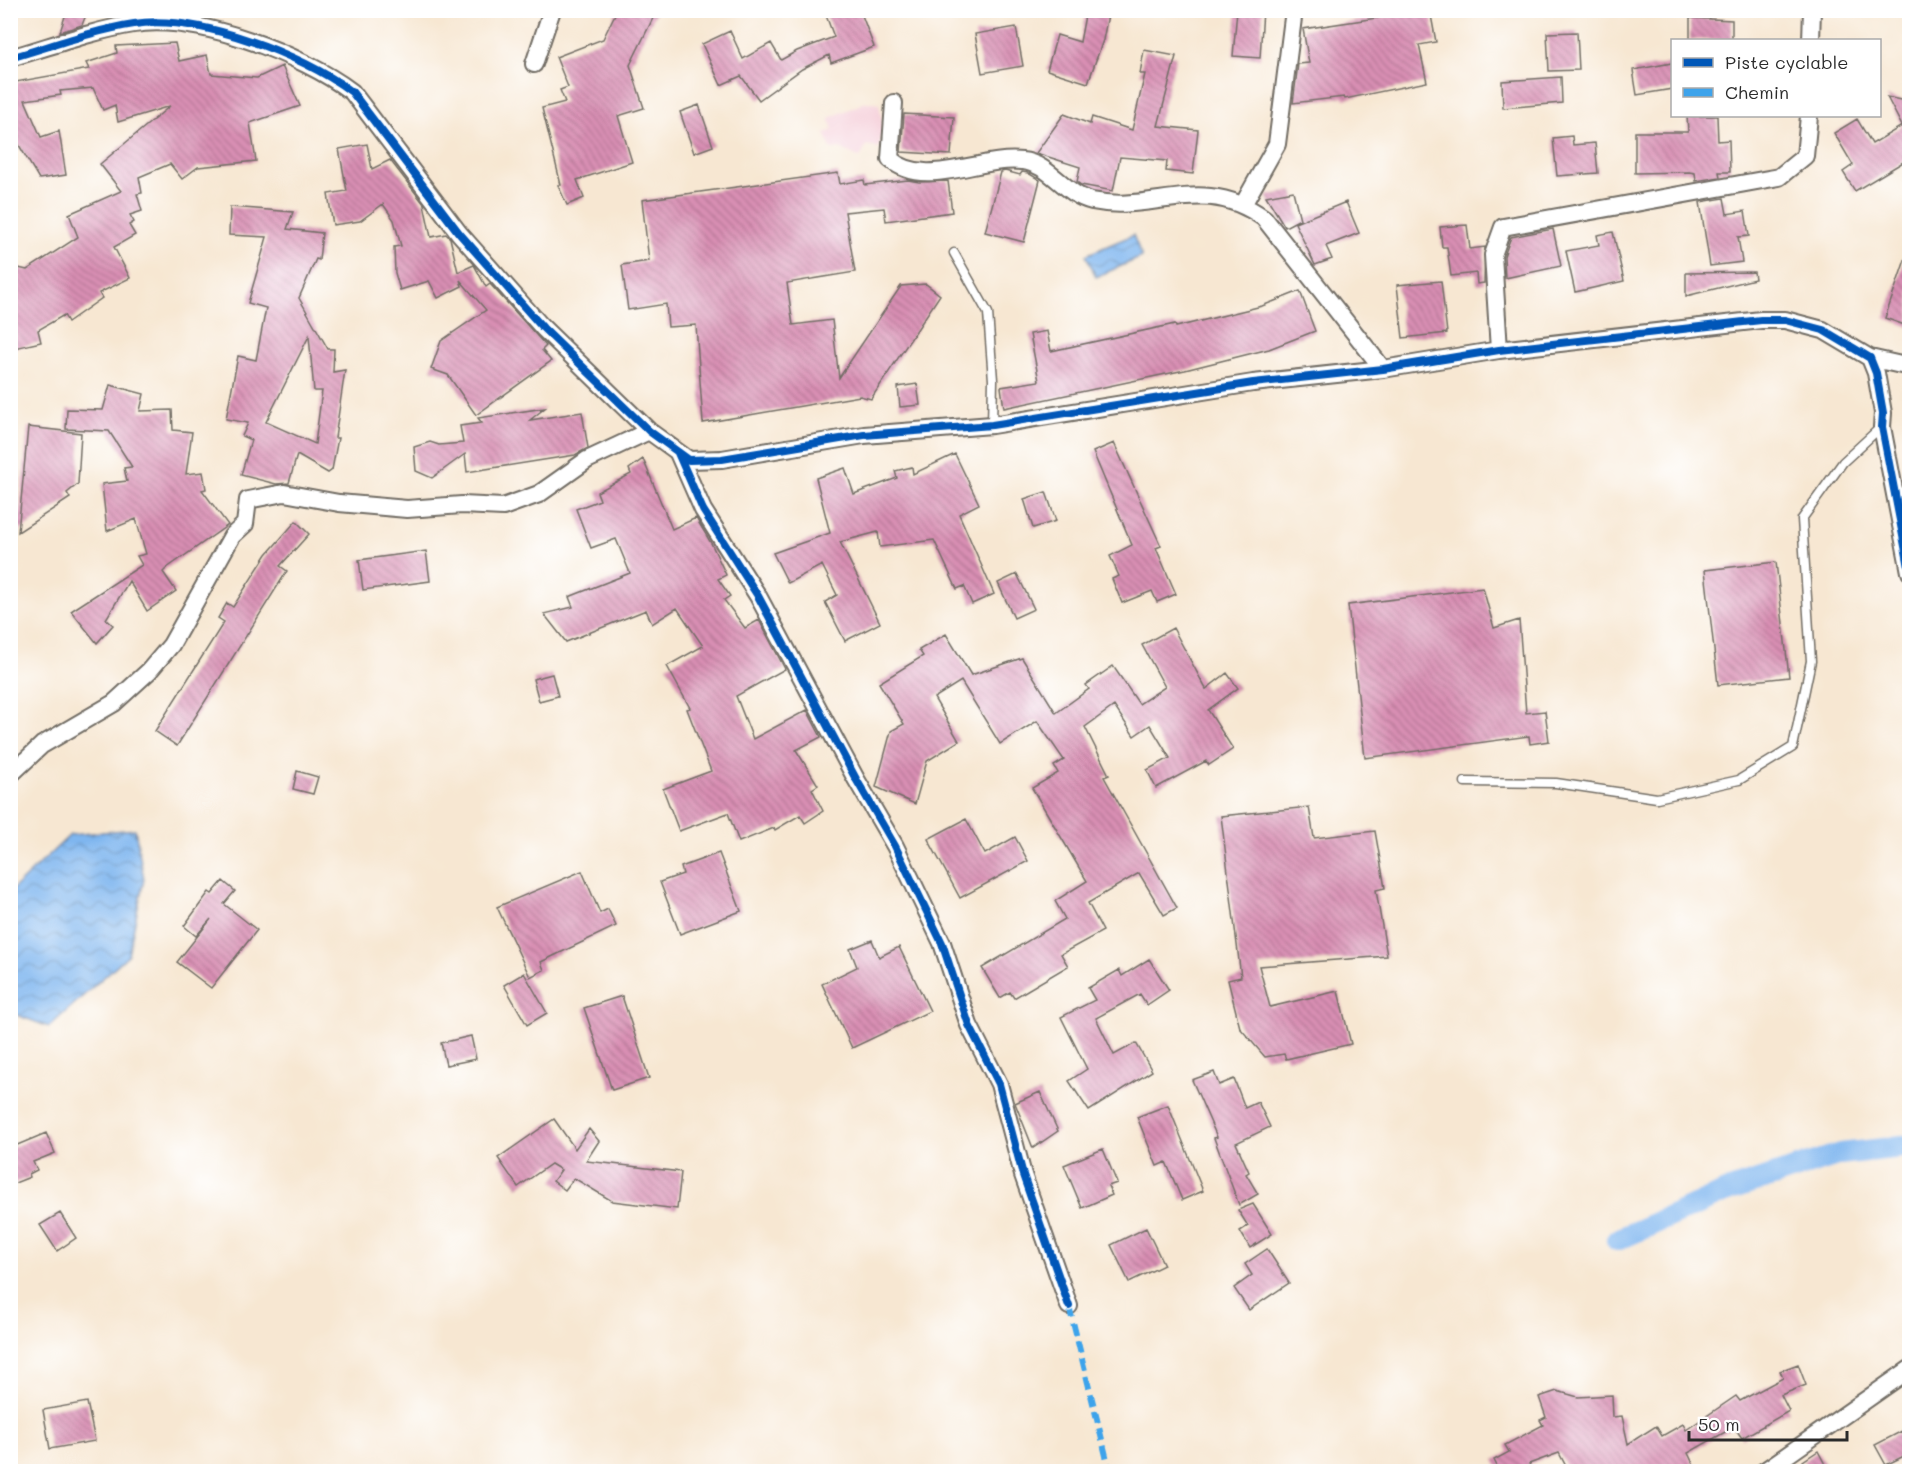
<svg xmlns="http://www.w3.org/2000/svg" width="1920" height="1482" viewBox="0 0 1920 1482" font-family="Mali,sans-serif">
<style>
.built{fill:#f5cfd9}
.water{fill:url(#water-waves);stroke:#55708d;stroke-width:1.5}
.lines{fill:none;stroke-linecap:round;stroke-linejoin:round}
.canal{stroke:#7fb6ef;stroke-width:22}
.building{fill:url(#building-back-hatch);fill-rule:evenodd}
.service-casing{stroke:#726d65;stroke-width:11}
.minor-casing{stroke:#726d65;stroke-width:20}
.service{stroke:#fff;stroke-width:8}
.minor{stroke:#fff;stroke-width:16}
.quiet{stroke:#3ea3eb;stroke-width:6;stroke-dasharray:12 6;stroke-linecap:butt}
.cycleway-casing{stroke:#fff;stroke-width:11}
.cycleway{stroke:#0057b8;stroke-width:8}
</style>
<defs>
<pattern id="water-waves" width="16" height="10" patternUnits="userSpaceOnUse" patternTransform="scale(1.5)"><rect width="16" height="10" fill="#7fb6ef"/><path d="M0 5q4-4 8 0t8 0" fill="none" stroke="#6894c2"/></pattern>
<pattern id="building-back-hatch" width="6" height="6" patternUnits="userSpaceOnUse" patternTransform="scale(1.5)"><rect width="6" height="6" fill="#d98fb4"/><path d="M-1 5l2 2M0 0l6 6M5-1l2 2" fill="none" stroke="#b07593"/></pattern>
</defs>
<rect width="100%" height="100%" fill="#fff"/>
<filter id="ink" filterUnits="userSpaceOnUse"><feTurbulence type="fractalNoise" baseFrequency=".0167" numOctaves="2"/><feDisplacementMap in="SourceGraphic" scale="12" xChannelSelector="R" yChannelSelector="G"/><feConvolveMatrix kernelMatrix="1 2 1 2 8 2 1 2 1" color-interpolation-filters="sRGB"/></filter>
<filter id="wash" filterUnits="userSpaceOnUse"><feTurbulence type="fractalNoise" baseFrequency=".008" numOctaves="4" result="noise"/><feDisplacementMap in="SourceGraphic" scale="24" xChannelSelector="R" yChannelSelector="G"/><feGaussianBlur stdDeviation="1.35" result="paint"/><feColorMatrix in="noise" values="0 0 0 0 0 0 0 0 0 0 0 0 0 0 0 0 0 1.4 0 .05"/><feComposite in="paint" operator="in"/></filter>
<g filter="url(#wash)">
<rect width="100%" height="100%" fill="#f7e7d2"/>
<path class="built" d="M866,102L879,104L883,127L879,149L867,145L860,158L840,148L831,149L825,133L833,130L829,118Z"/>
<path class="water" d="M1133,235L1142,257L1096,277L1086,255Z
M135,829L144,879L128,955L49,1027L11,1013V891L70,835Z"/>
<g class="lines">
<path class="canal" d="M1617,1240L1730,1190L1840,1154L1910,1146"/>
</g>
<g id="blocks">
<path class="building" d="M67,10H88L82,25L60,32Z
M617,10H657L630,65L644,108L618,116L632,162L577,180L584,198L567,205L558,185H561L542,108L565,102L560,90L568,87L556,57L603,39Z
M824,10H860L874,47L831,63L829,55L802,69L759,100L741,76L721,85L702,44L730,31L743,59L771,43L781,60L797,51L834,37Z
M1086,10H1109L1103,40L1088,83L1047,70L1057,35L1080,42Z
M1237,10H1263L1260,58L1233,56Z
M1430,10L1436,42L1419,45L1427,82L1345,99L1344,97L1293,103L1298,64L1309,63L1303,29Z
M1690,18L1732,20V40H1690Z
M1016,27L1023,66L982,73L975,34Z
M1577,32L1579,70L1549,71L1547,33Z
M175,43L179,61L207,55L211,74L257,78L282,66L300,106L250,123L256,161L198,167L182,179L170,164L139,177L142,193L137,194L142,211L130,215L134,222L129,225L135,235L114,247L130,278L99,293L102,298L68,322L64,315L38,330L41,342L10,349V266L27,270L78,237L69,214L121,191L100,164L170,106L118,122L115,105L103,110L93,88L60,91L61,95L25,100L41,137L59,131L66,175L39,179L13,135L10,69L16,82L89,69L86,63L117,53L116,46Z
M1144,50L1176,56L1158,126L1198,130L1193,174L1166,171L1167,161L1120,157L1113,191L1081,185L1077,182L1080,167L1036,153L1064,114L1090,124L1092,117L1132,130L1145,74H1140Z
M1672,63V89L1637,95L1633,70Z
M1561,77L1562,103L1503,108L1502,81Z
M1887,97L1910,102V158L1855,191L1843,172L1853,165L1834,133L1857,119L1872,144L1902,126Z
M699,105L713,146L694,153L680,112Z
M904,114L954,117L951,155L901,152Z
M1687,116H1717L1718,141L1729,140L1730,172H1719L1720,177L1696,181L1695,173L1689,172L1635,173V132H1688Z
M1572,136L1573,145L1595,143L1598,173L1557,176L1553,138Z
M367,144L372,169L390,160L424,204L431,237L446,234L450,238L458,272L474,265L486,287L490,284L546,346L542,350L551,361L476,415L448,375L431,369L441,341L486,310L460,280L462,286L438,298L429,281L400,290L395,273L394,247L401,246L394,220L383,204L360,221L333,225L328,194L347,191L339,149Z
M1005,171L1020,175L1022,172L1028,173L1040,180L1024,242L985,232L1001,172Z
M838,173L840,184L864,180L865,185L908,180L919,182L948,181L952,212L886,221L884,208L845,212L855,272L787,283L793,325L832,320L839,378L901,286L926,284L940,295L871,399L860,396L703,423L696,325L668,327L666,304L628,310L622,265L649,261L642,200Z
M1293,191L1300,219L1285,227L1266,196Z
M1724,198L1727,214L1745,211L1749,236L1738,237L1742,262L1710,266L1700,202Z
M1346,202L1359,233L1326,246L1332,259L1315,265L1295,223Z
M230,207L293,212L287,229L322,233L319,260L316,259L299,298L328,349H334L333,372L345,370L335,438H338L332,470L328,473L297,455L289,483L276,484L241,475L251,440L242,436L248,423L226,419L238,356L256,360L266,308L248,303L267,237L229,235ZM309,336L314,391H322L315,444L266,422Z
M1467,225L1470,249L1485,247L1484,283L1477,284L1476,273L1451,276L1447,247H1442L1440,227Z
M1553,229L1561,266L1505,278L1504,256L1511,237Z
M1613,232L1624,281L1575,292L1566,251L1599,245L1597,235Z
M1907,254L1910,255V327L1885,318Z
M1754,272L1755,279L1686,296V273Z
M1441,281L1447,333L1403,338L1397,285Z
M1300,291L1315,331L1269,349L1185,370L1004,408L1001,387L1039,381L1030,334L1047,331L1051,351L1175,324L1176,327L1262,306Z
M917,384L920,405L900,407L898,387Z
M110,385L144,394L140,411L172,410L173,430L192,432L186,474L203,472L206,489L202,490L228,525L167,568L163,572L176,591L147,611L129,581L106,619L113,625L97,643L71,611L142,565L137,556L146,554L136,519L107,531L102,484L127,481L124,468L132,467L109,431L66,429L67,409L103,410Z
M545,408L530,420L582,412L588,448L575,455L467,472L465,454L432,478L416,471L414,447L430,442L439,445L463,443L460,426L482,423L478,418Z
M28,427L81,433L78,484L67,493L70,498L18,532Z
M1114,443L1161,546L1156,548L1176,594L1157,602L1152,591L1122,603L1112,579L1119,576L1110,556L1132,545L1093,452Z
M955,454L979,504L959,514L994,594L972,604L964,586L957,589L934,540L880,547L878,532L840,542L880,623L845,641L825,602L837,595L822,565L788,583L773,553L830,533L816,478L845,468L854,494L897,478L895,471L912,467L913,474Z
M643,459L672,529L696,518L711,543L726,575L718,579L730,596L724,600L745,628L759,620L785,669L736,696L753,739L807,710L821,737L796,750L818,785L812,789L823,811L805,823L800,815L775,830L774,828L739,842L728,813L679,831L663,789L711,771L687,709L690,708L667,666L703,646L677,608L652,624L646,610L566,642L544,614L573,607L569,597L630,573L616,539L591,548L576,509L600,500L597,492L631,474L629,469Z
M1046,492L1056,521L1033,528L1024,499Z
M296,521L309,534L280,566L287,571L177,746L155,731L224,622L218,618L227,603L233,607L267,554Z
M426,551L430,581L363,590L359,560Z
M1776,562L1789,677L1718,685L1705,570Z
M1017,574L1034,609L1014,618L998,583Z
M1483,588L1494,628L1519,620L1526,713L1545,711L1549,741L1530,744L1529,736L1365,758L1348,605Z
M1173,628L1206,689L1227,673L1238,688L1208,710L1233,749L1209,765L1206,761L1156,788L1147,770L1170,758L1150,725L1134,736L1114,706L1085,727L1109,775L1104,777L1177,908L1164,915L1139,873L1088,903L1103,931L1061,954L1068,966L1014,998L1010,992L1000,998L982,968L1065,919L1055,901L1087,881L1032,788L1058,773L1054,766L1064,760L1037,721L1000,744L961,681L934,698L959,741L927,761L915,804L876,787L891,731L904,724L879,683L923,656L919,650L946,634L971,675L1022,658L1056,713L1089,689L1086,685L1113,666L1139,704L1165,687L1142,645Z
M552,674L558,696L539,701L533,679Z
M297,771L318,777L313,794L293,789Z
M1309,807L1314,838L1375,831L1385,888L1376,890L1387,956L1259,966L1270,1007L1338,991L1351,1044L1286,1059L1284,1054L1265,1057L1240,1028L1228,980L1241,977L1221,816Z
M966,819L985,854L1015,837L1028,861L960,898L928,839Z
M719,853L741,911L680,934L660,882L683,874L681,867Z
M582,871L600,913L608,909L616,926L541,962L544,970L530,977L497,907Z
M223,881L235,891L224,904L257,930L211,988L177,962L211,919L196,936L184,926L209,892L212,894Z
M872,940L879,957L899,947L930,1011L852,1048L822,984L857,967L850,949Z
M1149,959L1169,990L1147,1005L1140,994L1096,1018L1114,1055L1136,1043L1152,1071L1089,1111L1069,1081L1087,1069L1061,1017L1095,1000L1088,988L1119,970L1122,976Z
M524,973L547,1013L527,1025L504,985Z
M622,996L649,1078L612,1090L584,1008Z
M471,1036L476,1059L446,1065L441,1043Z
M1214,1072L1219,1085L1234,1079L1245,1108L1258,1102L1270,1127L1236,1143L1249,1172L1246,1174L1258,1194L1239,1205L1214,1138L1217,1137L1192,1080Z
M1040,1092L1058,1131L1033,1148L1015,1103Z
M1168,1105L1203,1191L1182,1200L1166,1162L1157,1166L1137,1117Z
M554,1119L575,1149L589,1129L599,1141L586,1161L681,1172L677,1209L612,1201L574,1178L565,1190L553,1181L561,1170L551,1164L518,1187L498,1158Z
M46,1133L55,1153L33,1162L37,1170L29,1174L30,1177L10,1185V1148Z
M1103,1149L1117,1183L1108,1186L1112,1195L1082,1208L1064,1165Z
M1253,1204L1272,1234L1250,1248L1240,1231L1248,1226L1238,1210Z
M60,1213L76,1238L57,1251L40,1225Z
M1146,1228L1164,1265L1129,1282L1111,1245Z
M1267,1249L1289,1283L1249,1310L1234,1288L1252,1275L1245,1264Z
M1798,1364L1806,1385L1781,1395L1789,1411L1742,1438L1734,1427L1688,1453L1697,1472H1569L1559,1453L1529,1464L1533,1472H1500L1494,1460L1509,1452L1505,1445L1543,1425L1540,1420L1546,1417L1539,1397L1557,1391L1578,1397L1612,1395L1613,1417L1622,1416L1628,1444L1656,1426L1662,1436L1683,1424L1686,1430L1736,1396L1740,1401L1783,1378L1780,1371Z
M87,1402L95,1441L50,1449L43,1410Z
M1902,1431L1910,1445V1453L1886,1465L1875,1445Z
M1818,1451L1829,1472H1811L1803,1461Z"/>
</g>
</g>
<g filter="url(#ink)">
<use href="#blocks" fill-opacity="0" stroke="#726d65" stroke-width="1.5"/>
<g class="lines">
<defs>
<path id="service" d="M954,253L988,313L993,380L992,425
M1465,782L1556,783L1657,798L1739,780L1793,747L1811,661L1802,519L1843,462L1881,427"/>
<path id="minor" d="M1811,40L1812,10
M10,58C52,46 91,31 134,24C197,14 302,54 352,92L459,233L543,328L649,431L689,460L722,459L864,435L992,425L1253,383L1383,369L1499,350L1761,320H1785L1823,330L1870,358L1876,373L1883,413L1882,427L1910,572
M534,64L552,10
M894,103L890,159C925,190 980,156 1022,161C1049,163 1065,195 1092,201C1154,214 1202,173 1264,218L1383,369
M1244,203L1277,144L1294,10
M1499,350L1493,255L1503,227L1779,177L1805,156L1809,116
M1870,358L1910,367
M678,453L703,510L758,596L856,779L895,846L942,943L969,1025L999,1084L1023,1175L1069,1306
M10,775L42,745L114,703L149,671L171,645L232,536L245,524L248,500L284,493L339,503L407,509L462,505L503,507L539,494L587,460L649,431
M1763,1472L1910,1369"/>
</defs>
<use href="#service" class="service-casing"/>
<use href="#minor" class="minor-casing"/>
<use href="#service" class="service"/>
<use href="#minor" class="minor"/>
<path class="quiet" d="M1069,1306L1110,1472"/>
<defs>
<path id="cycleway" d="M10,58C52,46 91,31 134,24C197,14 302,54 352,92L459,233L543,328L649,431L689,460L722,459L864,435L992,425L1253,383L1383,369L1499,350L1761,320H1785L1823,330L1870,358L1876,373L1883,413L1882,427L1910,572
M678,453L703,510L758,596L856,779L895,846L942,943L969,1025L999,1084L1023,1175L1069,1306"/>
</defs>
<use href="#cycleway" class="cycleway-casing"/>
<use href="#cycleway" class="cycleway"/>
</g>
</g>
<rect width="1920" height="1482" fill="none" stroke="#fff" stroke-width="36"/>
<rect x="1671" y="39" width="210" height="78" fill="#ffffff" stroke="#aaaaaa" stroke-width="1.5"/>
<rect x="1683" y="58" width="30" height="9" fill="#0057b8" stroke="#aaaaaa" stroke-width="1.5"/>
<text x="1725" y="69" font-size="18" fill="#2b2b2b">Piste cyclable</text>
<rect x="1683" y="88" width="30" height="9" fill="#3ea3eb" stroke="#aaaaaa" stroke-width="1.5"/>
<text x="1725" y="99" font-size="18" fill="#2b2b2b">Chemin</text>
<path d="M1689 1431v9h158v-9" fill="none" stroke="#2b2b2b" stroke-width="3"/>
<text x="1698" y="1431" font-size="18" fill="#2b2b2b" stroke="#ffffff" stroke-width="4.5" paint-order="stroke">50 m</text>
</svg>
